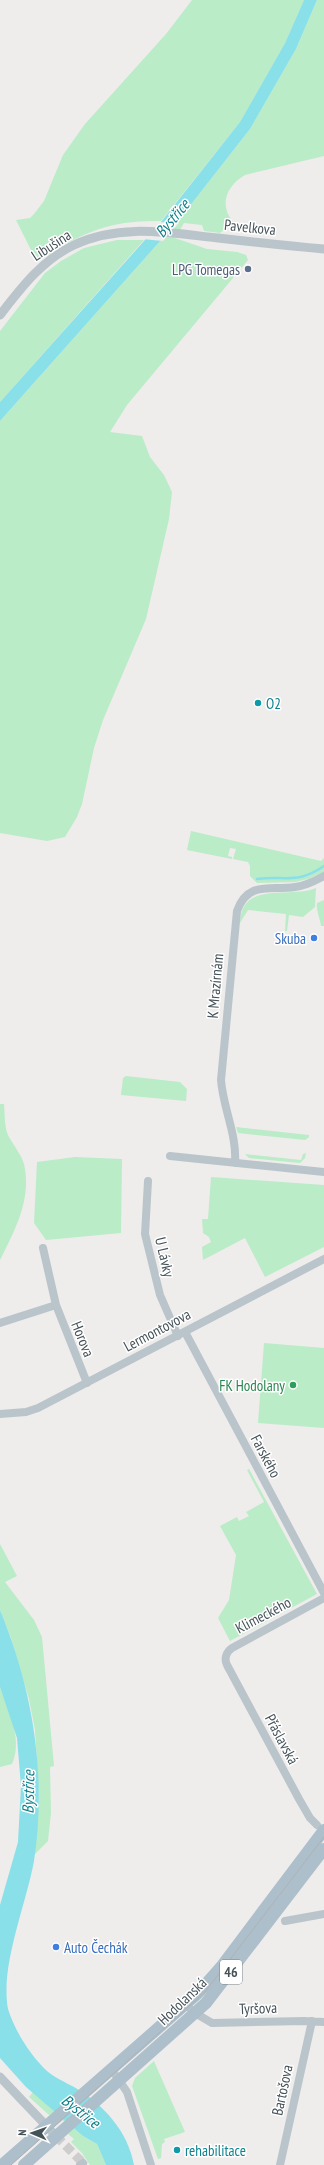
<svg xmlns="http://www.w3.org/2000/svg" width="324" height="2165" viewBox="0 0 324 2165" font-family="'PT Sans Narrow',sans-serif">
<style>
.green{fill:#baecc7}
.water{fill:#89e0e8}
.pier{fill:#efecec}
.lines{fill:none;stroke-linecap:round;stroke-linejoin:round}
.stream{stroke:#89e0e8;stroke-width:2.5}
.tertiary-tunnel{stroke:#cdcdce;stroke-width:9;stroke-dasharray:9 4.5;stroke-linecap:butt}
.minor{stroke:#bac5cb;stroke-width:8}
.tertiary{stroke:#bac5cb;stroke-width:9}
.primary{stroke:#acbfca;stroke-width:12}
.tram{stroke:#aeb2b6;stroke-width:1}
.service-dot{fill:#5c6f8a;stroke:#fff;stroke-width:1.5}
.culture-dot{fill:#0f9aa8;stroke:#fff;stroke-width:1.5}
.shop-dot{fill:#3f7fe0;stroke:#fff;stroke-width:1.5}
.leisure-dot{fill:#2e9e5b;stroke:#fff;stroke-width:1.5}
.labels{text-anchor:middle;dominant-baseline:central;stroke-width:3;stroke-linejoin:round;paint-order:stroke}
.shield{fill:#fff;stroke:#7d868a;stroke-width:1}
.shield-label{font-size:14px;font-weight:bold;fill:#455258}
.street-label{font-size:15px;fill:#455258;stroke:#fff}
.service-label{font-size:15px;fill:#4e5e75;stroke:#fff;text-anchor:end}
.culture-label{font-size:15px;fill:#0d838f;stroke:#fff;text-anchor:start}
.shop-label{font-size:15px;fill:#366cbe;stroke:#fff;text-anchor:end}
.leisure-label{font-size:15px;fill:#27864d;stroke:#fff;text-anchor:end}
.water-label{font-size:16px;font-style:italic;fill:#11808a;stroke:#fff}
</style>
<rect width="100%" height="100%" fill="#efecec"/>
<path class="green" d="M192,0H304L285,43L240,122L161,221C109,220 80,233 37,262L16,220L30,218L34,214L44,201L63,155L85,124L166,34Z
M317,0H324V156L245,175C226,186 219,205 233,222L220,233L204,231L202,225L184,223L175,238L207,249L237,252L246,255L248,260L127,405L110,432L142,436L150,457L164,475L172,492L169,519L146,619L103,720L94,748L82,804L77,817L65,837L47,841L0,833V421L178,221L250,129L296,49Z
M117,240H144L0,402V331L45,273L61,261L84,248Z
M191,831L321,861L324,858V866C313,874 301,876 290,880L308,876L324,867V872L308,879L295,882L257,883L250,876V866L248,862L233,859L236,849L230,848L228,856L232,857V859L187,850Z
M316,888L315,907L303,917L289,915L287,931H285L286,914L248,910L240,923C241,880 290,899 316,888Z
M324,900V926H321C320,918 316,911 317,903Z
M126,1076L180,1082L187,1089L186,1101L121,1095L123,1078Z
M0,1104H4C5,1114 4,1129 9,1137C14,1146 21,1154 24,1164C32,1199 15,1230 0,1260Z
M236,1127L309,1135V1137L305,1140L238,1133Z
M306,1153L305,1158L300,1163L249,1158L245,1154L301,1160L303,1154Z
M75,1157L122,1159L121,1233L46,1240L34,1223L37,1162Z
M211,1177L324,1185V1247L265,1277L245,1238L203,1260L202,1247L211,1242L209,1237L203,1233L202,1219H208Z
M264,1343L324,1348V1428L258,1423Z
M249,1469L317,1594L230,1641L218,1618L229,1600L236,1555L220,1526L237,1517L239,1521L249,1516L246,1512L264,1502L247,1470Z
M0,1544L17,1576L5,1582L34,1620L42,1637L54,1766L50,1767L51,1813L48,1841L34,1855L39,1797L35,1730L29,1699L11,1638L0,1610Z
M0,1687C9,1712 23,1739 12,1764L0,1767V1803Z
M154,2061L185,2132L164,2139L165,2142L162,2144L161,2158L158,2159L132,2086L135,2078Z
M33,2092L83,2136L97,2144L106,2165H90L82,2153L71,2142L74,2139L68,2134L73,2129L54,2113L49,2115L29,2097Z"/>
<path class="water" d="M304,0H317L296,49L250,129L178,221L0,421V402L161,222L240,122L285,43Z
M0,1610C33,1690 47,1775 34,1861C26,1905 0,1966 8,2009C15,2031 30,2055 47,2071C55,2078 65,2082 74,2087C103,2104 128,2131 134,2165H106L97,2144L83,2136L26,2087L0,2058V1905L18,1842L21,1786L17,1738L0,1687Z"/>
<path class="pier" d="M158,222L179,223L163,241L142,239Z"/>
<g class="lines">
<path class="stream" d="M257,879C286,875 296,885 324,866"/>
<path class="tertiary-tunnel" d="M56,2136L85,2165"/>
<path class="minor" d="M170,1156L324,1172
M235,1163C237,1134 223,1108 221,1080L237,911C248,880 271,891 295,887C305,886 315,881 324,876
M148,1181L145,1234L160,1295L178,1336
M43,1248L56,1305L87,1383
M0,1323L56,1305
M185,1332L324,1593
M0,1414L26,1412L38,1408L324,1259
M317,1825L310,1818L299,1799L227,1665C224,1659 226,1652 232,1648L324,1598
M285,1921L324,1914
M186,2005L195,2013L212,2023L304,2021L324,2022
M112,2070L127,2092L151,2165
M80,2165L83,2163
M280,2165L312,2021"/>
<path class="tertiary" d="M0,315C21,288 42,260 74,245C120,223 170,233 218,238C253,242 289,246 324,249
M0,2077L56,2136"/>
<path class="primary" d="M2,2165L197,1994L221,1967L324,1830
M24,2165L206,2003L324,1849"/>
<path class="tram" d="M11,2165L205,1992L324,1837"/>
</g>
<circle class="service-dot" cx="248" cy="269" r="4"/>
<g class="culture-dot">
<circle cx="258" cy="703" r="4"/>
<circle cx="177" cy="2150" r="4"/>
</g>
<g class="shop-dot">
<circle cx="314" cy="938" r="4"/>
<circle cx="56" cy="1947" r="4"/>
</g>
<circle class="leisure-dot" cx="293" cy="1385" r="4"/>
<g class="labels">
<rect class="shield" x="220" y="1960" width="22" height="24" rx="3"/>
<g class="shield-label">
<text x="231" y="1972">46</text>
</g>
<g class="street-label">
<text transform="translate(250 227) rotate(6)">Pavelkova</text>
<text transform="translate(51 245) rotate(-33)">Libušina</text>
<text transform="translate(215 986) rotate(-85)">K Mrazírnám</text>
<text transform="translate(165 1257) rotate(77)">U Lávky</text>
<text transform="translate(157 1330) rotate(-28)">Lermontovova</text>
<text transform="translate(83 1339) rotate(68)">Horova</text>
<text transform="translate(266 1456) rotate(62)">Farského</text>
<text transform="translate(263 1615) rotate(-28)">Klimeckého</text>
<text transform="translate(282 1739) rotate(62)">Přáslavská</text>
<text transform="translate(182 2001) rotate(-44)">Hodolanská</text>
<text transform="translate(258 2008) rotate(-2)">Tyršova</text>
<text transform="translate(282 2090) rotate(-78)">Bartošova</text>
</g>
<g class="service-label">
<text x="240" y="269">LPG Tomegas</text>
</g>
<g class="culture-label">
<text x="266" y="703">O2</text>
<text x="185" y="2150">rehabilitace</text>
</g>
<g class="shop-label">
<text x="306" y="938">Skuba</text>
<text x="64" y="1947" text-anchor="start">Auto Čechák</text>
</g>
<g class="leisure-label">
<text x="285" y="1385">FK Hodolany</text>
</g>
<g class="water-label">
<text transform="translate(172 218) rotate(-50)">Bystřice</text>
<text transform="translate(28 1792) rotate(-89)">Bystřice</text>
<text transform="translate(81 2111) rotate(38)">Bystřice</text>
</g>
</g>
<g transform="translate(32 2133) rotate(272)" stroke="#ffffff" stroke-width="3" paint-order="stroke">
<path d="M0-3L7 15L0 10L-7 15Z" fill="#455258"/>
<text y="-6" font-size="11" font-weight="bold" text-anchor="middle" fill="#455258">N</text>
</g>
</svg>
